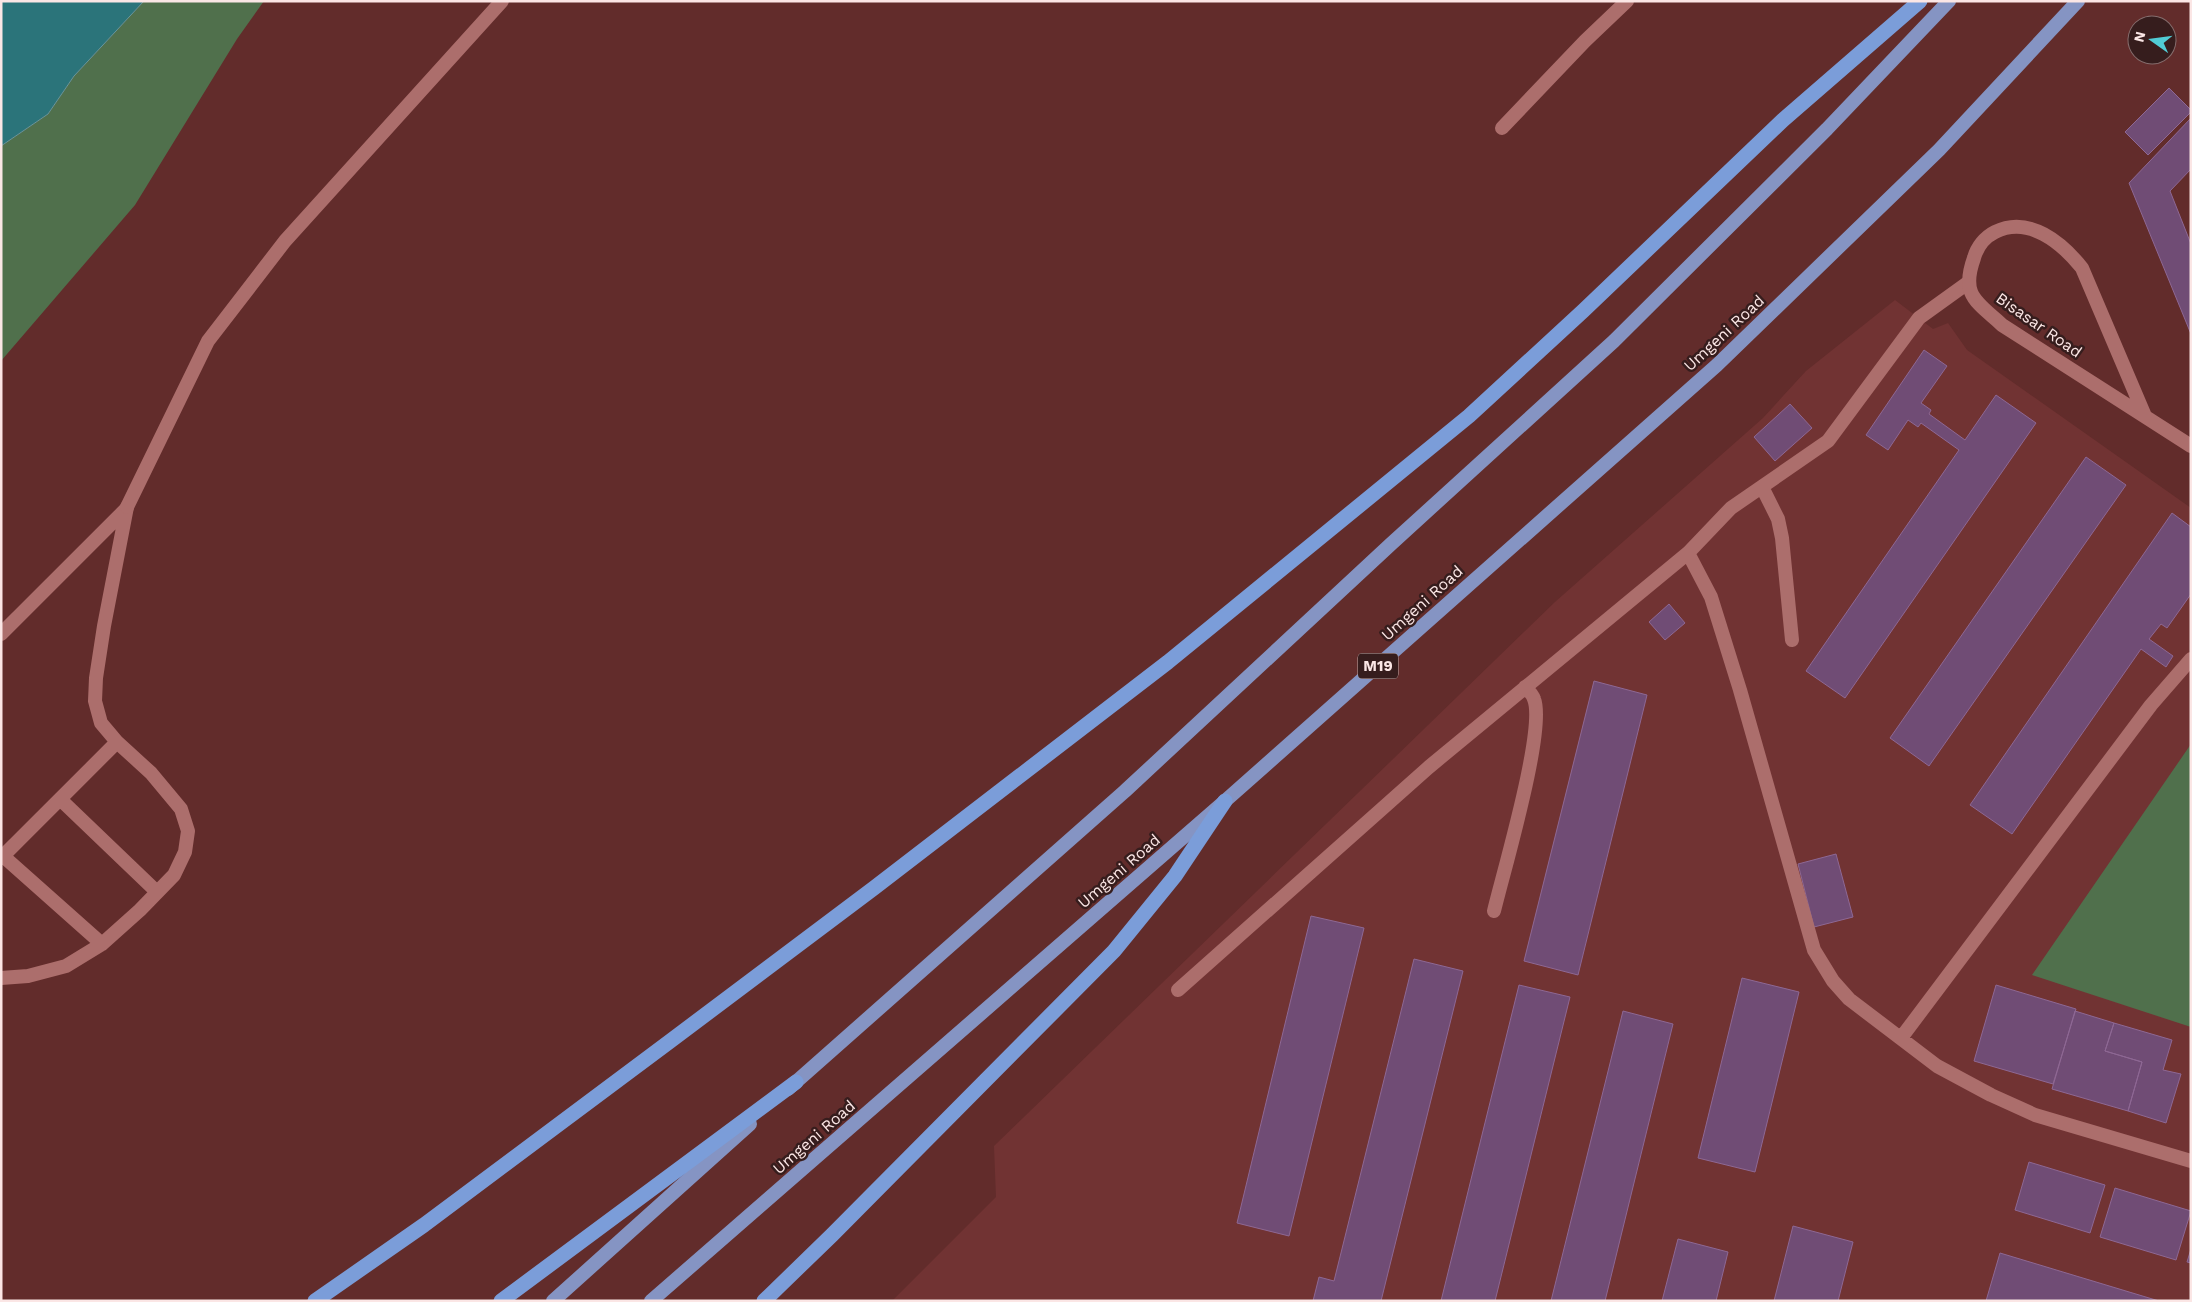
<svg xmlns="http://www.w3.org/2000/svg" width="2192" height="1302" viewBox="0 0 2192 1302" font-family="'Work Sans',sans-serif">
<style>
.built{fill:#713333}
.green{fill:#50704c}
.water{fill:#2b747a;stroke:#69969a}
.building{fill:#704c75;stroke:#8e6894}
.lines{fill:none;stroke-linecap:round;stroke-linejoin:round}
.service{stroke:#ac6e6c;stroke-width:14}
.minor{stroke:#ac6e6c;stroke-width:14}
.trunk{stroke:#8594c3;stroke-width:14}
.motorway{stroke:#7b9dd9;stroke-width:15}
.labels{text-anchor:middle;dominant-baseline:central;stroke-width:5;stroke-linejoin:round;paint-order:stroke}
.shield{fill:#361d1d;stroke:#c0aaa9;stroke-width:1}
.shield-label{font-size:15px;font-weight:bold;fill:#fbe6e5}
.street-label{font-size:16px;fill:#fbe6e5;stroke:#361d1d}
</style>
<rect width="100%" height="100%" fill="#622c2b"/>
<path class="built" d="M1895,300L1933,329L1948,323L1967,350L2191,508V1301H892L996,1197L994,1146L1555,602L1763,418L1806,371Z"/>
<path class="green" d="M144,1H264L237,39L135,205L1,361V146L48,114L74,76Z
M2191,744V1027L2032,975Z"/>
<path class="water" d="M1,1H144L74,76L48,114L1,146Z"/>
<path class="building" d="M2169,88L2191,110V112L2148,155L2125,132Z
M2191,118V169L2170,191L2191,244V334L2129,183Z
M1924,350L1947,366L1921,403L1931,410L1929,414L1965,440L1996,395L2036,423L1845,698L1806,671L1959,450L1921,423L1918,427L1908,420L1888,450L1866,435Z
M1790,404L1812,428L1775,461L1754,437Z
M2086,457L2126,485L1929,766L1890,738Z
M2172,513L2191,527V594L2167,628L2161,624L2149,639L2173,656L2166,667L2141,649L2012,834L1970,805Z
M1669,604L1685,623L1665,640L1649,622Z
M1594,681L1647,695L1578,975L1524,961Z
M1836,854L1853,917L1814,927L1798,864Z
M1311,916L1364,928L1289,1236L1237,1223Z
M1414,959L1463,971L1381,1301H1313L1319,1277L1334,1281Z
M1742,978L1799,992L1755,1172L1698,1158Z
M1519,985L1570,997L1495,1301H1441Z
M1996,985L2076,1009L2053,1084L1974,1061Z
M1623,1011L1673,1024L1605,1301H1551Z
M2075,1011L2114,1023L2105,1051L2142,1062L2128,1111L2052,1089Z
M2114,1023L2172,1040L2163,1070L2181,1074L2166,1123L2128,1111L2142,1062L2105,1051Z
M2029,1162L2105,1185L2090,1233L2015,1210Z
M2115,1188L2191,1211L2176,1260L2100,1237Z
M1793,1226L1853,1242L1838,1301H1774Z
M1678,1239L1728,1252L1716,1301H1662Z
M2191,1249V1263L2187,1262Z
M2000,1253L2159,1301H1986Z"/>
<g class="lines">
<path class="service" d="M1502,128L1585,41L1627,1
M1762,487L1778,519L1782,538L1792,640
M1688,553L1711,597L1740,690L1814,950L1833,981L1849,999L1937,1066L1991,1095L2035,1115L2191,1161
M1,634L127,508
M61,800L157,892
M3,856L102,944
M1,858L117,742
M1494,911C1503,873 1546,729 1534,699C1533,695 1528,690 1525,687
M1,978L28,976L66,966L102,944L140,910L174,875L185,852L188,831L181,809L151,773L117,742L101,723L95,701L96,678L104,626L127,507
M1178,990L1429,767L1688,553L1731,508L1828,441L1919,318L1969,282
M1901,1038L2151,705L2191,659"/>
<path class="minor" d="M2145,416L2082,268C2062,243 2029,215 1995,232C1985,237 1977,247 1974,258C1970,269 1967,281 1971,292C1976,305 1992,315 2002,325L2191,446
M127,507L208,341L285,241L502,1"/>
<path class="trunk" d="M788,1089L1125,791L1391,544L1614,341L1827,129L1949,1
M553,1301L750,1124
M651,1301L1225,801L1717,365L1939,150L2078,1"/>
<path class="motorway" d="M315,1301L424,1225L669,1042L874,888L1168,662L1469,416L1583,311L1783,120L1920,1
M501,1301L796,1082
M764,1301L832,1235L1114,951L1175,876L1225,801"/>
</g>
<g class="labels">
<rect class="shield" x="1358" y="653.5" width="40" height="25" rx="4"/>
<g class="shield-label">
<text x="1378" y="666">M19</text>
</g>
<g class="street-label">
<text transform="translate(2039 325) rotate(35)">Bisasar Road</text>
<text transform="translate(1724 333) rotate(-43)">Umgeni Road</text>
<text transform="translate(1422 603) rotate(-42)">Umgeni Road</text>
<text transform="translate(1119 871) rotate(-41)">Umgeni Road</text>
<text transform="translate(814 1137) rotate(-41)">Umgeni Road</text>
</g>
</g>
<rect width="2192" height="1302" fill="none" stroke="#fbe6e5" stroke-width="5"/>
<g transform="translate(2152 40) rotate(284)"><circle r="24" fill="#361d1d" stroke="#856d6d"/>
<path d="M0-4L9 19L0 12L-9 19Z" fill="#51ccd5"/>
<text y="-8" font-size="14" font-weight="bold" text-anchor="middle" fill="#fbe6e5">N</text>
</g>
</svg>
